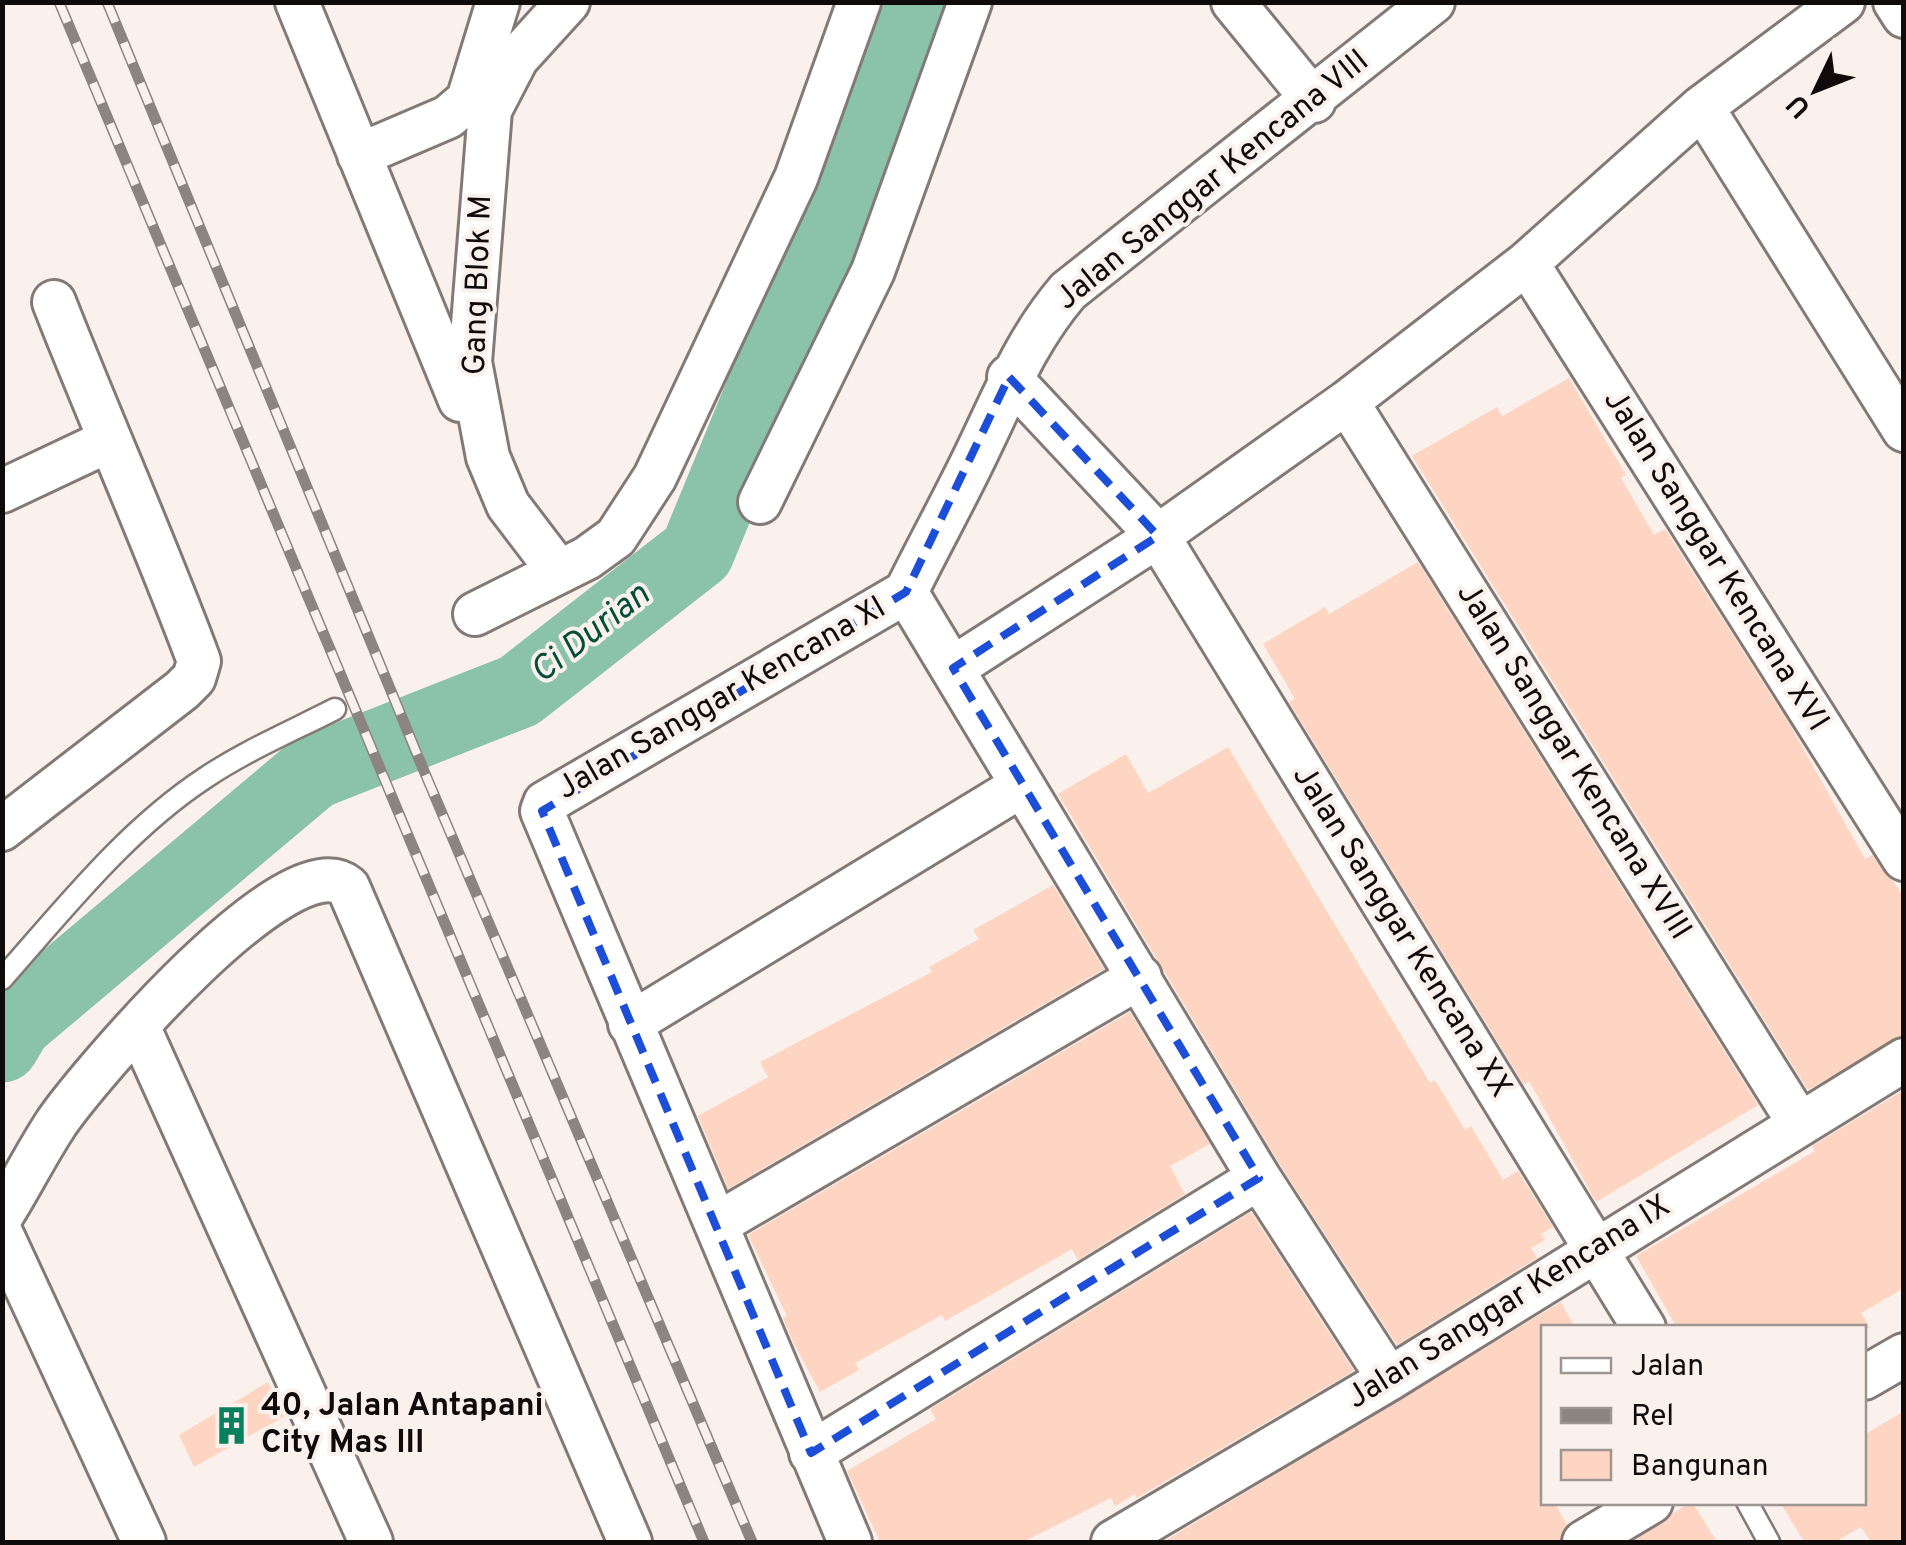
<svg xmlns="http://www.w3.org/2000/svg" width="1906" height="1545" viewBox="0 0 1906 1545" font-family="Overpass,sans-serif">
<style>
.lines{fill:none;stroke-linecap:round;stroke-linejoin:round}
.river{stroke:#8ac2aa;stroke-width:75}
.building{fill:#fed4c2}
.lane-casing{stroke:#837a77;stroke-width:25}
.street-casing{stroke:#837a77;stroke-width:48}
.lane{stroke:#fff;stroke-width:20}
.street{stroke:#fff;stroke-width:42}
.rail-casing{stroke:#8b8481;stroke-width:11}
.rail{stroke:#fbf1ec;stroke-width:8;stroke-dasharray:22;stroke-linecap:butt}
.marked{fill:none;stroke:#1d4ed8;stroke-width:8;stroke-dasharray:20 12;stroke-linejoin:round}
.labels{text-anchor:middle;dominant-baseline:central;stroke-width:8;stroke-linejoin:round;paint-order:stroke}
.street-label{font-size:32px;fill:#0e0b0a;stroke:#fbf1ec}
.poi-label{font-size:32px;font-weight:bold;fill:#0e0b0a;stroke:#fbf1ec;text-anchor:start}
.water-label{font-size:35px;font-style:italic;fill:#014f39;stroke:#fbf1ec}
</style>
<rect width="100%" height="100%" fill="#fbf1ec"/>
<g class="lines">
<path class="river" d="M2,1045L15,1023L313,772L519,691L697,552L923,2"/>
</g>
<path class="building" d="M1569,378L1626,475L1621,478L1654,535L1665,529L1789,723L1865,859L1872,855L1904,896V1035L1808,1090L1412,456L1497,407L1502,416Z
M1418,562L1758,1105L1596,1202L1529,1081L1524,1085L1289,702L1295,699L1263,644L1325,607L1329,614Z
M1228,747L1430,1083L1435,1080L1465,1130L1471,1126L1503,1180L1518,1171L1553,1227L1541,1234L1545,1240L1531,1248L1537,1258L1397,1345L1280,1165L1058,794L1126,754L1148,793Z
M1053,885L1104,969L728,1189L698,1116L768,1077L760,1062L932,972L929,967L979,939L973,930Z
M1130,1012L1210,1144L1170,1166L1185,1194L1078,1260L1072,1249L945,1321L942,1315L855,1363L859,1370L820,1392L794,1344L783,1318L787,1316L748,1235Z
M1904,1090V1288L1861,1313L1870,1328H1677L1636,1256L1815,1151L1812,1146Z
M1251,1212L1354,1371L1137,1498L1135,1494L1115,1506L1111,1498L1023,1542H880L847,1471L936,1419L930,1409Z
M1561,1302L1575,1328H1544V1502H1554L1567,1525L1559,1542H1163Z
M268,1382L285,1416L194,1467L179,1435Z
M1904,1411V1542H1871L1861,1527L1835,1542H1804L1780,1502H1864V1435Z
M1692,1502L1717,1542H1632L1673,1513Z"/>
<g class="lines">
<defs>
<path id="lane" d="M2,979C64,909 126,830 205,778C245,751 292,731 335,709
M1747,1502L1769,1542"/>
<path id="street" d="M297,2L460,400
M1233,2L1314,101
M1895,2L1904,16
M1702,107L1904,430
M359,155L448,117L468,100L498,2
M1527,263L1904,859
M1009,377L1158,536L1644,1328
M1347,402L1799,1123
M2,491L108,441
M760,502L873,271L970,2
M559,572L508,505L488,457L470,362L490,110L517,58L568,2
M906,592L1259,1178L1389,1379
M906,592C930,543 957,495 980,446C1007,390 1027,339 1068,291L1433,2
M475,614L587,558L616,537L655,477L796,178L859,2
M953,668L1158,536L1347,402L1527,263L1702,107L1843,2
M2,829L182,690L194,678L199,661C154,540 101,422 54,302
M630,1024L1021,786
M138,1026L371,1542
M2,1215C21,1185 37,1152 57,1122C90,1075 290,838 348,887L630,1542
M717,1224L1140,977
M2,1235L144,1542
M1864,1378L1904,1355
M811,1453L1259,1178
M850,1542L542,811L545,803L906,592
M1113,1542L1389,1379L1904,1060
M1584,1542L1651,1502"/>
</defs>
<use href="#lane" class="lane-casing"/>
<use href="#street" class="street-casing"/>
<use href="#lane" class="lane"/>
<use href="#street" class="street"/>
<defs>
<path id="rail" d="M59,2L704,1542
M107,2L424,771L752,1542"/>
</defs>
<use href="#rail" class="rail-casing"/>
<use href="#rail" class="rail"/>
</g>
<path class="marked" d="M1009,377L1158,536L953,668L1259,1178L811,1453L542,811L906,592Z"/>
<defs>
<symbol id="building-bare" viewBox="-9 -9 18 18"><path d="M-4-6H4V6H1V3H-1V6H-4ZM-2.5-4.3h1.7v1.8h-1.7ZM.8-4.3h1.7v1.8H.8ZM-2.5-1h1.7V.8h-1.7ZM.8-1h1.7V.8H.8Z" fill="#07805f" stroke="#fbf1ec" stroke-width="2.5" paint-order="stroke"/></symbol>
</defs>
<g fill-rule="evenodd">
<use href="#building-bare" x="204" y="1398" width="55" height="55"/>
</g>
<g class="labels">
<g class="street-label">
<text transform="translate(1213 181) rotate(-39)">Jalan Sanggar Kencana VIII</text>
<text transform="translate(479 285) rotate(-88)">Gang Blok M</text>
<text transform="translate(1715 561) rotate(58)">Jalan Sanggar Kencana XVI</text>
<text transform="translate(722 699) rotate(-30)">Jalan Sanggar Kencana XI</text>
<text transform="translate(1573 762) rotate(58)">Jalan Sanggar Kencana XVIII</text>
<text transform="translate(1401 932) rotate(58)">Jalan Sanggar Kencana XX</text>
<text transform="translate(1509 1303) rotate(-32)">Jalan Sanggar Kencana IX</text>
</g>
<g class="poi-label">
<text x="261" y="1407">40, Jalan Antapani<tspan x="261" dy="37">City Mas III</tspan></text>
</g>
<g class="water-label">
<text transform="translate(591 634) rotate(-38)">Ci Durian</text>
</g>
</g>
<rect width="1906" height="1545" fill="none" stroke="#0e0b0a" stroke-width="10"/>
<rect x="1541" y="1325" width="325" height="180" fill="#fbf1ec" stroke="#9c9592" stroke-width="2.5"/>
<rect x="1561" y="1358" width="50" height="15" fill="#ffffff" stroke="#9c9592" stroke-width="2.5"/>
<text x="1631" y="1375" font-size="30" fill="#0e0b0a">Jalan</text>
<rect x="1561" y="1408" width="50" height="15" fill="#8b8481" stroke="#9c9592" stroke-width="2.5"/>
<text x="1631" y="1425" font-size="30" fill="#0e0b0a">Rel</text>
<rect x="1561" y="1450" width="50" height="30" fill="#fed4c2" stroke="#9c9592" stroke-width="2.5"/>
<text x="1631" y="1475" font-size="30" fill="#0e0b0a">Bangunan</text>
<g transform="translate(1816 90) rotate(227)" stroke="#fbf1ec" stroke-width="8" paint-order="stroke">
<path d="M0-8L18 38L0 25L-18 38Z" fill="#0e0b0a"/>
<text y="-15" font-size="28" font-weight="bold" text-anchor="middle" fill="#0e0b0a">U</text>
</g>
</svg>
